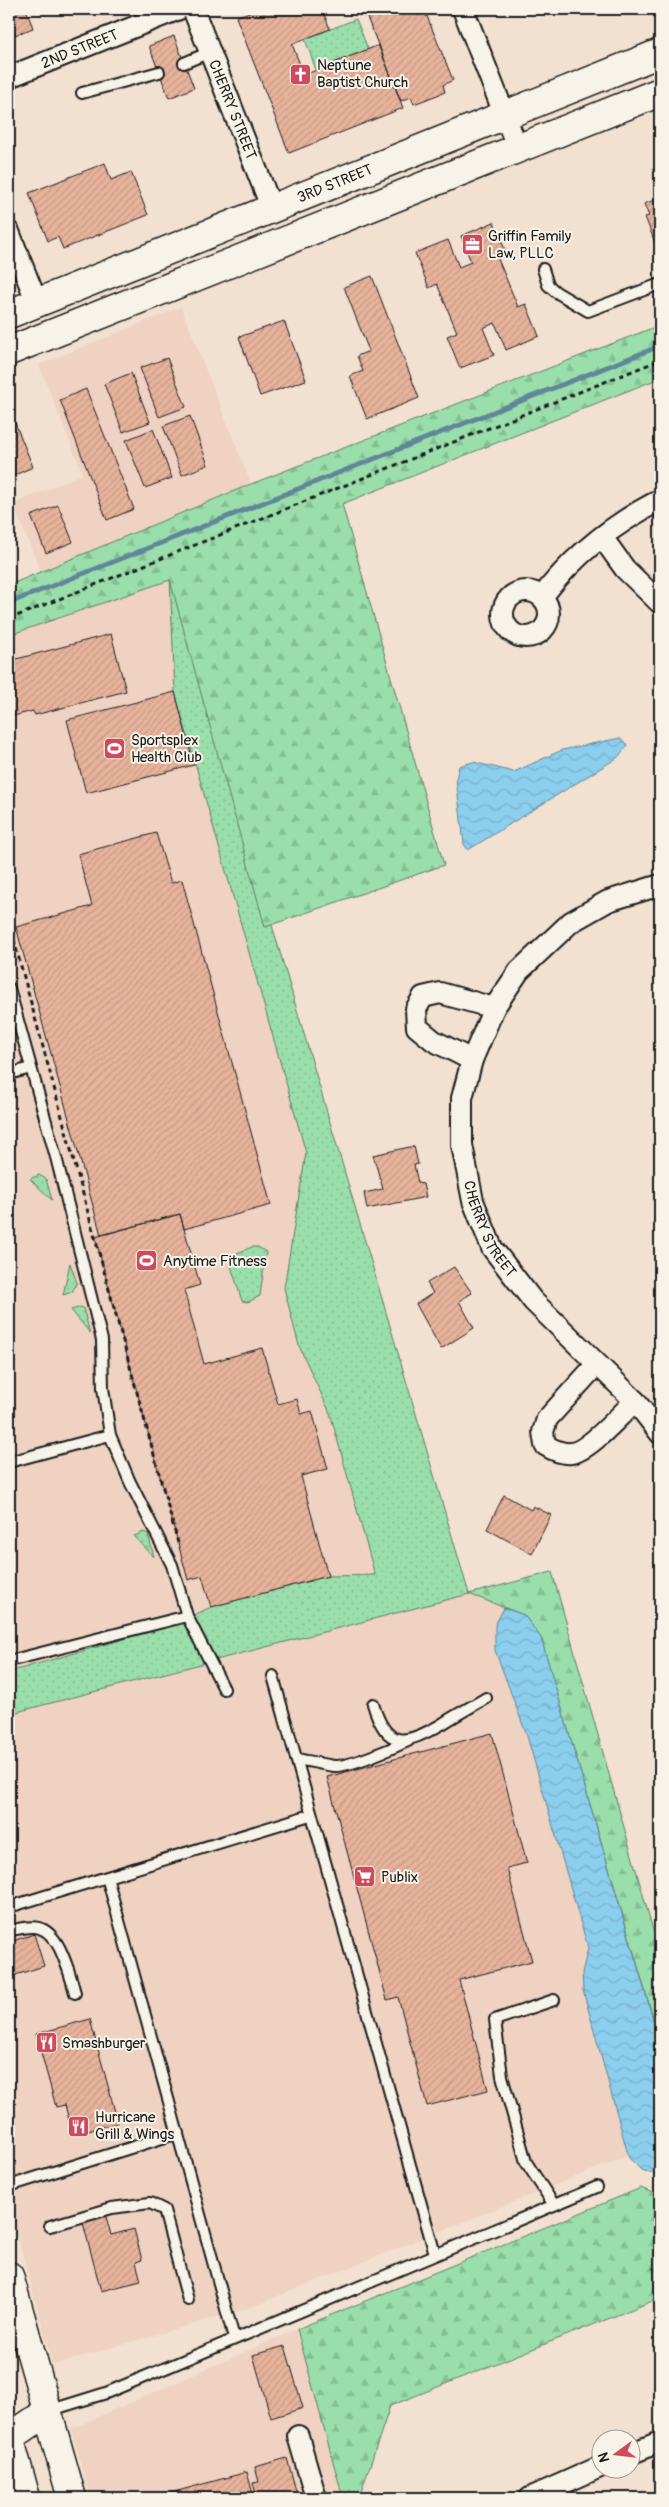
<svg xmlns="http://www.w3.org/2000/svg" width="669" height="2507" viewBox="0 0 669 2507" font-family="Pangolin,sans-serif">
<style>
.built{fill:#efd2c1}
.grass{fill:url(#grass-dots);stroke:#5b7e64}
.forest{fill:url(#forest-firs);stroke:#5b7e64}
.water{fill:url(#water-waves);stroke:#5f8799}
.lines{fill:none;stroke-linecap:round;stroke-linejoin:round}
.stream{stroke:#5f8799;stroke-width:5}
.building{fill:url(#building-hatch);stroke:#1c1c1c}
.lane-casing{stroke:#1c1c1c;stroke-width:14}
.street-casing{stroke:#1c1c1c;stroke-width:24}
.secondary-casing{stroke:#1c1c1c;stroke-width:31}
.primary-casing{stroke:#1c1c1c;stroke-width:31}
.highway-casing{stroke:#1c1c1c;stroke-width:31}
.path{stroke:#1c1c1c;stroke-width:3;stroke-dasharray:5 4;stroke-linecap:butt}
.lane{stroke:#f7f3e8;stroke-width:10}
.street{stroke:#f7f3e8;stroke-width:20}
.secondary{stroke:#f7f3e8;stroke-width:28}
.primary{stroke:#f7f3e8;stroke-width:28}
.highway{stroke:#f7f3e8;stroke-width:28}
.labels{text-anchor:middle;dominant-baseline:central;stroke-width:4;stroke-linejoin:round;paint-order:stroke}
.street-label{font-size:15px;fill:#1c1c1c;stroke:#f7f3e8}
.poi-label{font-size:15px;fill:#1c1c1c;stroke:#f7f3e8;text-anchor:start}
</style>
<defs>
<pattern id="grass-dots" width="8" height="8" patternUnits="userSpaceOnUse" patternTransform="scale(1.25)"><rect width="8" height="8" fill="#9adfab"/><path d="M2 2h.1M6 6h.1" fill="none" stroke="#84bf93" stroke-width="1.8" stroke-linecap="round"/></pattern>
<pattern id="forest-firs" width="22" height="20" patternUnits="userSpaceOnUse" patternTransform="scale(1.25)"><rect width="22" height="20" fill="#9adfab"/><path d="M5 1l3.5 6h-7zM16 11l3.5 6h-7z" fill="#84bf93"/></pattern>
<pattern id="water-waves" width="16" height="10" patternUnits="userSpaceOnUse" patternTransform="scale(1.25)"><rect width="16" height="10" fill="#8cceed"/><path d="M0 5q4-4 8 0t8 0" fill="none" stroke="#78b0cb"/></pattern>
<pattern id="building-hatch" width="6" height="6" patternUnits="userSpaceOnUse" patternTransform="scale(1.25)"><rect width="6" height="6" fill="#e8b39c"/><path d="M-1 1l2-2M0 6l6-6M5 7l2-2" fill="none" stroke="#c69986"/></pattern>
</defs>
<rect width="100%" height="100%" fill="#f2e0d1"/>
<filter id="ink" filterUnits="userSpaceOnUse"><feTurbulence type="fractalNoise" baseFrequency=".02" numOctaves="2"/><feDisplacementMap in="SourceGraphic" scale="10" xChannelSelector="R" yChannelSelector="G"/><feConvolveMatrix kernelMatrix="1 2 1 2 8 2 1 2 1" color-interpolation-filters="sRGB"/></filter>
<g filter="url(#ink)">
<path class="built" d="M181,307L251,484L41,572L13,504L83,474L39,365Z
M170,579L469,1594L552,1572L660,1955V2143L251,2307L53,2365L9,2205V635Z
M297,2329L343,2498H91L71,2429Z"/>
<path class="grass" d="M356,19L368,49L316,70L305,39Z
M170,579L469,1594L9,1714V1672L173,1625L211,1607L328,1576L375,1575L330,1413L299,1346L284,1288L306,1153L175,692Z
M39,1175L46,1179L52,1200L30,1179Z
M252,1247H258L266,1252L260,1296L248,1302L242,1301L230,1263L232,1255Z
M70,1263L77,1283L72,1292L63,1295Z
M81,1307L83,1308L90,1333L71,1310Z
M144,1532L148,1534L154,1557L134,1536Z"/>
<path class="forest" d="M660,325V378L342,504L444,865L265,927L170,580L9,635V585L251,484Z
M552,1572L660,1955V2041L541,1638L524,1615L469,1594Z
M641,2188L657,2195L660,2214V2298L390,2406L359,2498H343L297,2329Z"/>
<path class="water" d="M620,738L628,745L617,758L468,850L464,844L456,779L459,766L473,762L514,772L562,750Z
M504,1608L524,1615L541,1638L660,2043V2214L654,2174L641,2170L629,2158L583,1990L582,1973L588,1948L527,1736L495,1650V1625Z"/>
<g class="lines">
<path class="stream" d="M9,603L660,346"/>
</g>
<path class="building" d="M18,9H26L33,28L15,35L9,12Z
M257,9H322L330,29L292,44L304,75L379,45L403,108L289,153L236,17Z
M368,9H424L453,80L443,85L445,92L414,104L411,97L401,101L364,10Z
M174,36L194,88L169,98L149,46Z
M105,163L111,180L131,172L148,215L63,249L58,237L48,241L29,193Z
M660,198V243L656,245L645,217L649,216L644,204Z
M494,222L507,255L498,259L518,307L526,304L539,336L506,350L495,323L483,328L494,355L460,368L447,336L457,332L437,284L429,288L415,253L448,240L459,267L471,262L461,236Z
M372,276L419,398L367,419L350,376L363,371L357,356L369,351L344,287Z
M284,321L306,380L260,396L239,337Z
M167,358L186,407L159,417L140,368Z
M131,373L150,422L123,432L104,384Z
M86,389L134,509L107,520L60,400Z
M9,408L33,467L10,477L9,475Z
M190,416L208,465L182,475L163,426Z
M153,429L172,478L145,488L126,440Z
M58,505L73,542L46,553L31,516Z
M111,634L126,691L35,715L33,711L9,717V661Z
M175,692L194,765L86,793L67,720Z
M156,833L171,883L182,880L271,1205L184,1229L180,1214L101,1235L16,927L92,906L78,854Z
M414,1146L418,1164L414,1165L418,1183L423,1184L426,1197L367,1209L364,1193L383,1189L373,1155Z
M180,1214L200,1285L184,1290L204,1364L262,1348L278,1404L297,1399L301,1414L312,1411L328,1469L301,1476L328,1576L211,1607L202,1576L188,1580L95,1237Z
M454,1267L472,1293L459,1301L474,1328L441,1349L416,1304L433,1293L427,1283Z
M504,1495L531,1510L533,1506L551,1515L532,1554L487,1529Z
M492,1733L527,1863L507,1868L532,1961L459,1980L488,2090L427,2106L398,1997L387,2000L327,1777Z
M34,1934L44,1966L9,1977V1942Z
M90,2019L118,2123L73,2135L65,2105L56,2107L36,2034Z
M105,2213L111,2235L134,2229L142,2260L136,2262L141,2281L101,2291L82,2219Z
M285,2346L303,2408L271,2418L253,2355Z
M287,2458L298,2498H257L253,2483L259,2482L255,2467Z
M247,2472L254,2498H164L163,2495Z"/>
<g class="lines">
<defs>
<path id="lane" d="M184,63L210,52
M82,93L159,72
M543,269L548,285L556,292L588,311L660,284
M9,988L57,1161L102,1340L103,1388L110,1435L130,1482L172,1565L187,1616L224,1689
M9,1074L31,1068
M9,1462L110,1435
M9,1661L187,1616
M273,1676L435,2254
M373,1704C387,1750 405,1745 442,1724C456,1715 471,1707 486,1698
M296,1759C309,1761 321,1764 334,1766C349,1767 393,1748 408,1741
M107,1877L234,2338
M9,1907L310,1815
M9,1931C35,1924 47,1924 60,1949C67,1964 71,1977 75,1993
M9,2186L178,2133
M554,2205L526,2162L502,2076L495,2020L554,2000
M50,2226L112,2208L150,2203L164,2210L188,2300
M48,2411L106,2393L597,2187"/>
<g id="street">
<path id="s1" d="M193,9L272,209"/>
<path d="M463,9L518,149"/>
<path id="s2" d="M9,77L179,9"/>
<path d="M9,232L37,303"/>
<path d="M602,537L625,569L660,603"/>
<circle cx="526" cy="614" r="23"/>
<path d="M542,597C573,556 615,523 660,500"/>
<path id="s3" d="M660,885L608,901L571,922L519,971L494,1008L472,1060L462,1098V1145L473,1201L492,1248L533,1301L635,1401L660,1433"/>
<path d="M472,1060L434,1041L417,1027L416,1009L423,997L440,993L494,1008"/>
<path d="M596,1365L547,1419L543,1432L545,1445C553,1450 561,1454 571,1453C588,1452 622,1413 635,1401"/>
<path d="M298,2436L316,2498"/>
<path d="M632,2453L660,2442"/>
<path d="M530,2498L602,2466"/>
</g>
<path id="secondary" d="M9,2438L47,2412"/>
<g id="primary">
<path id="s4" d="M9,314L660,53"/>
<path d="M9,351L660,92"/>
</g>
<path id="highway" d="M9,2276L72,2498
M9,2437L26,2498"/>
</defs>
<use href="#lane" class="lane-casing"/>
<use href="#street" class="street-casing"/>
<use href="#secondary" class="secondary-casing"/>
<use href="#primary" class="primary-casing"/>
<use href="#highway" class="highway-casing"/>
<path class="path" d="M9,619L660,360
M9,922L178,1543"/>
<use href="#lane" class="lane"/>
<use href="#street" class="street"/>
<use href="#secondary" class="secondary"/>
<use href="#primary" class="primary"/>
<use href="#highway" class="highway"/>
</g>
</g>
<defs>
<symbol id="church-square" viewBox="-11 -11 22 22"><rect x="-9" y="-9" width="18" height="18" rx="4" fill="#d1495b" stroke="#f7f3e8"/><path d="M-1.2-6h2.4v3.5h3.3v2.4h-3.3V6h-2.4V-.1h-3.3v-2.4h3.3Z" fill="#fff"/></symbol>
<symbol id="office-square" viewBox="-11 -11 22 22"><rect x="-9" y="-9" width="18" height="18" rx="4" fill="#d1495b" stroke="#f7f3e8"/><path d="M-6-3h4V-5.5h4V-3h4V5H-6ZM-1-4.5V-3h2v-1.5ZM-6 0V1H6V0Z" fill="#fff"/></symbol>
<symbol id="stadium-square" viewBox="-11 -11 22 22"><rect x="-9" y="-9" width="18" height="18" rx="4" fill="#d1495b" stroke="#f7f3e8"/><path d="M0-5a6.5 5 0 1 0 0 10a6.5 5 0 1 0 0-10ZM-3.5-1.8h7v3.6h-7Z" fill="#fff"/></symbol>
<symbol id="supermarket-square" viewBox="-11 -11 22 22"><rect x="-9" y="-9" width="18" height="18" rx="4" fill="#d1495b" stroke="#f7f3e8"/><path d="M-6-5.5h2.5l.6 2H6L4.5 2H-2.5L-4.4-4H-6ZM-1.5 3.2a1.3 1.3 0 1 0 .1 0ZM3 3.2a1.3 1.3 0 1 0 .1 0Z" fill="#fff"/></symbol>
<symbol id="restaurant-square" viewBox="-11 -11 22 22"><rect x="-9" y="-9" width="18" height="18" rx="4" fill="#d1495b" stroke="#f7f3e8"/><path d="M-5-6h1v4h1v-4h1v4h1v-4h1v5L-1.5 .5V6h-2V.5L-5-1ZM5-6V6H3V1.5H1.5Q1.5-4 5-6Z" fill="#fff"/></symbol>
</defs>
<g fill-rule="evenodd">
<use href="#church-square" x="288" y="62" width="25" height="25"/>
<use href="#office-square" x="460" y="232" width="25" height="25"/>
<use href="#stadium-square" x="102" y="736" width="25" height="25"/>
<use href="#stadium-square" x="134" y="1248" width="25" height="25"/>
<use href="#supermarket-square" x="352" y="1864" width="25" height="25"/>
<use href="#restaurant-square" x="34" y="2030" width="25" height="25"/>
<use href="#restaurant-square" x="66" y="2114" width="25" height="25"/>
</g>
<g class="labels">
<g class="street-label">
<text stroke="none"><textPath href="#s2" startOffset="76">2ND STREET</textPath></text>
<text stroke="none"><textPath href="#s1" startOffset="108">CHERRY STREET</textPath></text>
<text stroke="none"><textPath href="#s4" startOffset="351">3RD STREET</textPath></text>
<text stroke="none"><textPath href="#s3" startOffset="445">CHERRY STREET</textPath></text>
</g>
<g class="poi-label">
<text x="317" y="65">Neptune<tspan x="317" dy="17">Baptist Church</tspan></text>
<text x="488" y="236">Griffin Family<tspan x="488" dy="17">Law, PLLC</tspan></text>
<text x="131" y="740">Sportsplex<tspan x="131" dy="17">Health Club</tspan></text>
<text x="163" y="1261">Anytime Fitness</text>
<text x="381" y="1877">Publix</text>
<text x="62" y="2043">Smashburger</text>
<text x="95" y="2117">Hurricane<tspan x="95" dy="17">Grill &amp; Wings</tspan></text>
</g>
</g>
<rect width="669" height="2507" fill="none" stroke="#f7f3e8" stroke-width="30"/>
<rect x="15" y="15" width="639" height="2477" fill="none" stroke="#1c1c1c" stroke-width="2" filter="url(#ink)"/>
<g transform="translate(616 2454) rotate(255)"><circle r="24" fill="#f7f3e8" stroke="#9f9d96"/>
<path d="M0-4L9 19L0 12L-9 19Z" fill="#d1495b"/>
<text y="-8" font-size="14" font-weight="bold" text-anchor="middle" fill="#1c1c1c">N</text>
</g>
</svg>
